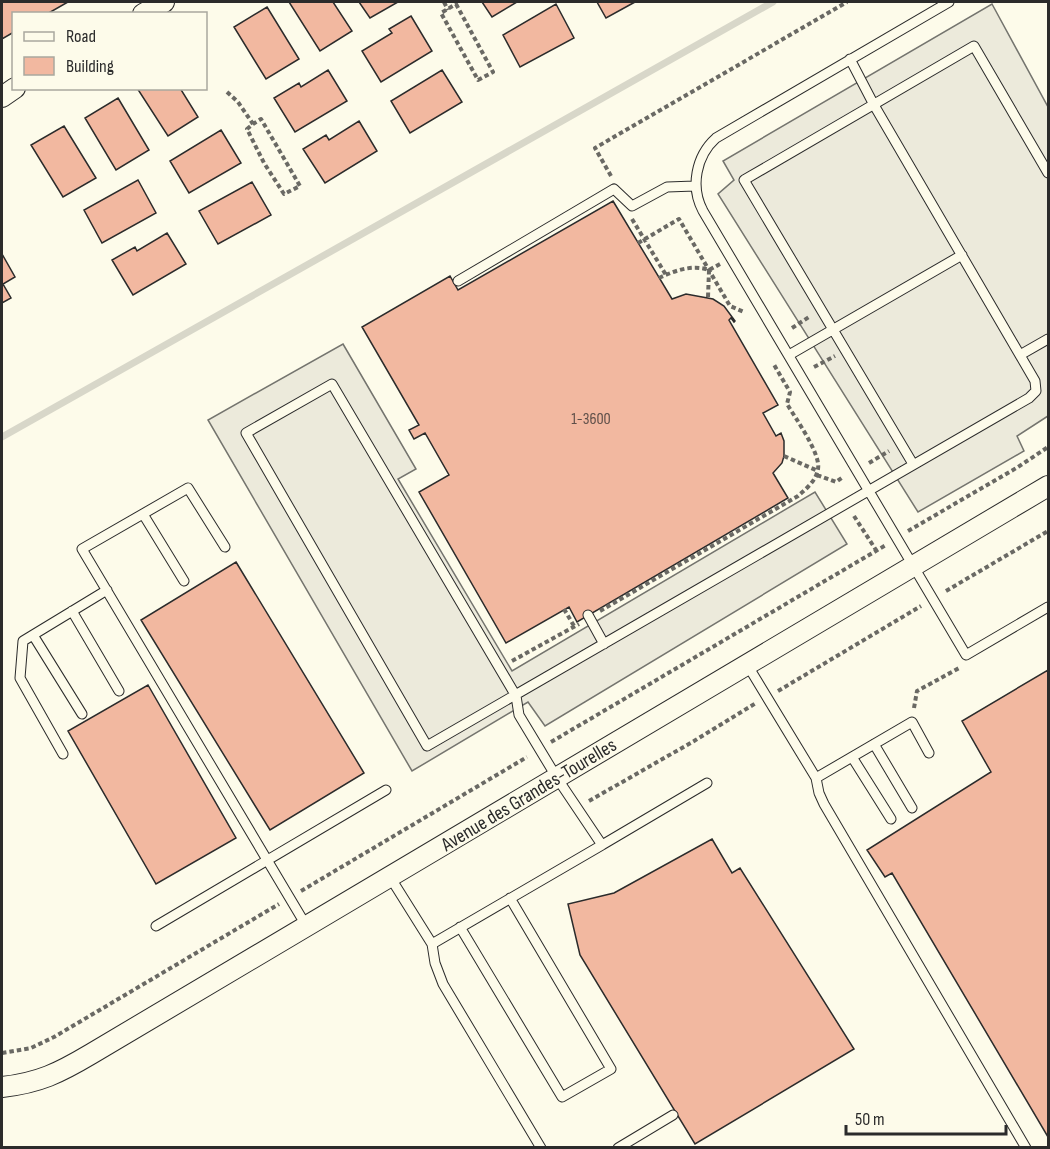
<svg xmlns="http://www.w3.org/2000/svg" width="1050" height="1149" viewBox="0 0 1050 1149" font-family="'Sofia Sans Condensed',sans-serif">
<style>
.parking{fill:#eceadb;stroke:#74746e;stroke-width:1.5}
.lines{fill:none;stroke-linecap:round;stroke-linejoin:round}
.stream{stroke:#d8d7c9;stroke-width:7}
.building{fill:#f2b8a0;stroke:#2b2b2b;stroke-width:1.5}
.service-casing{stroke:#2b2b2b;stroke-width:11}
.minor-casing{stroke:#2b2b2b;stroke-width:22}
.path{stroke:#6a6964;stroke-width:4;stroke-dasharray:4.5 3;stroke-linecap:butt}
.service{stroke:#fdfbea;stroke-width:9}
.minor{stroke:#fdfbea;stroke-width:20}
.labels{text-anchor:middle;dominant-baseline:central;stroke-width:4.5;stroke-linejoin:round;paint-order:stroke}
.number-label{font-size:16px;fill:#5d4e48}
.street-label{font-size:20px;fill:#2b2b2b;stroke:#fdfbea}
</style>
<rect width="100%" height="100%" fill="#fdfbea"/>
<path class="parking" d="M992,4L1048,107V416L1017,436L1024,451L918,512L718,194L734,180L723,161Z
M343,344L416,469L398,479L512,671L815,492L847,544L545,726L528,702L412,771L208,420Z"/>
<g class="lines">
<path class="stream" d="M2,437L773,2"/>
</g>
<path class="building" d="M2,2H68L47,14H14V32L2,39Z
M289,2H333L352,31L320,51Z
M359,2H398L370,18Z
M482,2H517L492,17Z
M597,2H635L606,18Z
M556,4L574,38L520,67L503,35Z
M267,7L299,59L266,79L234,27Z
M411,16L432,51L381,82L362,51L392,33L389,29Z
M328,70L347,101L295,132L274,98L299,83L301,87Z
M442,70L462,102L410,133L391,101Z
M137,88H180L198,117L168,136Z
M118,98L149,150L116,170L85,118Z
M359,121L377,151L325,183L303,149L326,135L329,140Z
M64,126L96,178L63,197L31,145Z
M221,130L241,163L189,193L170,161Z
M138,180L156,213L102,243L84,210Z
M252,182L271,215L218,244L199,211Z
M613,201L672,299L686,294L713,299L724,306L735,321L734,322L731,318L729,320L778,405L763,413L776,436L781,433L784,441V456L782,463L773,473L788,498L577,622L569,607L506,643L419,492L449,475L425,433L414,439L409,430L419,425L362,327L450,276L458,290Z
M167,233L186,264L133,295L112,260L135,247L137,251Z
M2,254L15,277L3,284L11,298L2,303Z
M236,562L364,773L270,830L141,620Z
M1048,670V1137L892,873L885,877L867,850L991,772L962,721Z
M148,685L236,838L156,884L68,731Z
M712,839L732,873L740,868L854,1049L695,1144L580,955L568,904L614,893Z"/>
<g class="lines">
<defs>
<path id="service" d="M949,2L716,138C696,156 690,187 703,211L966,655L1048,607
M458,281L614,189L632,206L667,187L695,186
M789,355L962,255
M1020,355L1048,339
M913,464L744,180L974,46L1048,173
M143,514L184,581
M225,547L188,488L82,549L307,927
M72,611L119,691
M588,615L604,644
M33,635L82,714
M748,666L816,778L912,722L929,753
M874,744L912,808
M63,754L20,678L23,641L107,590
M852,757L891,819
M816,778L819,793L824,804L1026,1148
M707,783L602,845L557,778L519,715L516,696L332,384L246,433L427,746L1029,398L1036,391L1035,381L874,105L850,59
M390,877L432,944L602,845
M156,926L386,790
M460,927L562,1097L611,1069L510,898
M432,944L435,963L443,984L541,1148
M618,1148L673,1115"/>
<path id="minor" d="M143,14L164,2
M2,97L15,88
M2,1087C39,1083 59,1073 91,1054L1048,486"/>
</defs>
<use href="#service" class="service-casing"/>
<use href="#minor" class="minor-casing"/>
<path class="path" d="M444,2L448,10
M456,4L493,72L478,80L441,13Z
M227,92L238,102L253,124L247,129L264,163L284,194L300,186L261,119L253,124
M611,176L595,148L847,2
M632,219L666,275
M638,243L679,219L730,306L744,312
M659,278C674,271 692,264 709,270L720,264
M708,297L709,271
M792,328L809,317
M814,367L835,356
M784,456L818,471
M869,463L889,451
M817,475L836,482L843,477
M854,516L876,550
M908,531L1018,467L1048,447
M946,591L1048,531
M564,609L574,626
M600,611L798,496C806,489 816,481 818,469C821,454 796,419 787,404L790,392L773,363
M512,661L579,624
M778,691L921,606
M914,708L917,691L961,667
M551,742L886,545
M589,801L694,741L756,703
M301,891L527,757
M2,1053L31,1048L54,1037L279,904"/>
<use href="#service" class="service"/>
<use href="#minor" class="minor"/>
</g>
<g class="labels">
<g class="number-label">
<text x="591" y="419">1-3600</text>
</g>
<g class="street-label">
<text transform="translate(529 795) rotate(-31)">Avenue des Grandes-Tourelles</text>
</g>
</g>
<rect width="1050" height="1149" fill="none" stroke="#2b2b2b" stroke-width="6"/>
<rect x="12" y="12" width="195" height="78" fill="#fdfbea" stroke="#a9a89e" stroke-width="1.5"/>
<rect x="24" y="32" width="30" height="9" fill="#fdfbea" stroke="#a9a89e" stroke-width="1.5"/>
<text x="66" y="42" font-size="18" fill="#2b2b2b">Road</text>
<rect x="24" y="57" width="30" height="18" fill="#f2b8a0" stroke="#a9a89e" stroke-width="1.5"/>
<text x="66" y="72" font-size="18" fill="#2b2b2b">Building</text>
<path d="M846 1125v9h160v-9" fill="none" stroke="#2b2b2b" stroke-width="3"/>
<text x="855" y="1125" font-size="18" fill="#2b2b2b" stroke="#fdfbea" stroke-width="4.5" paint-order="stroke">50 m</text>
</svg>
